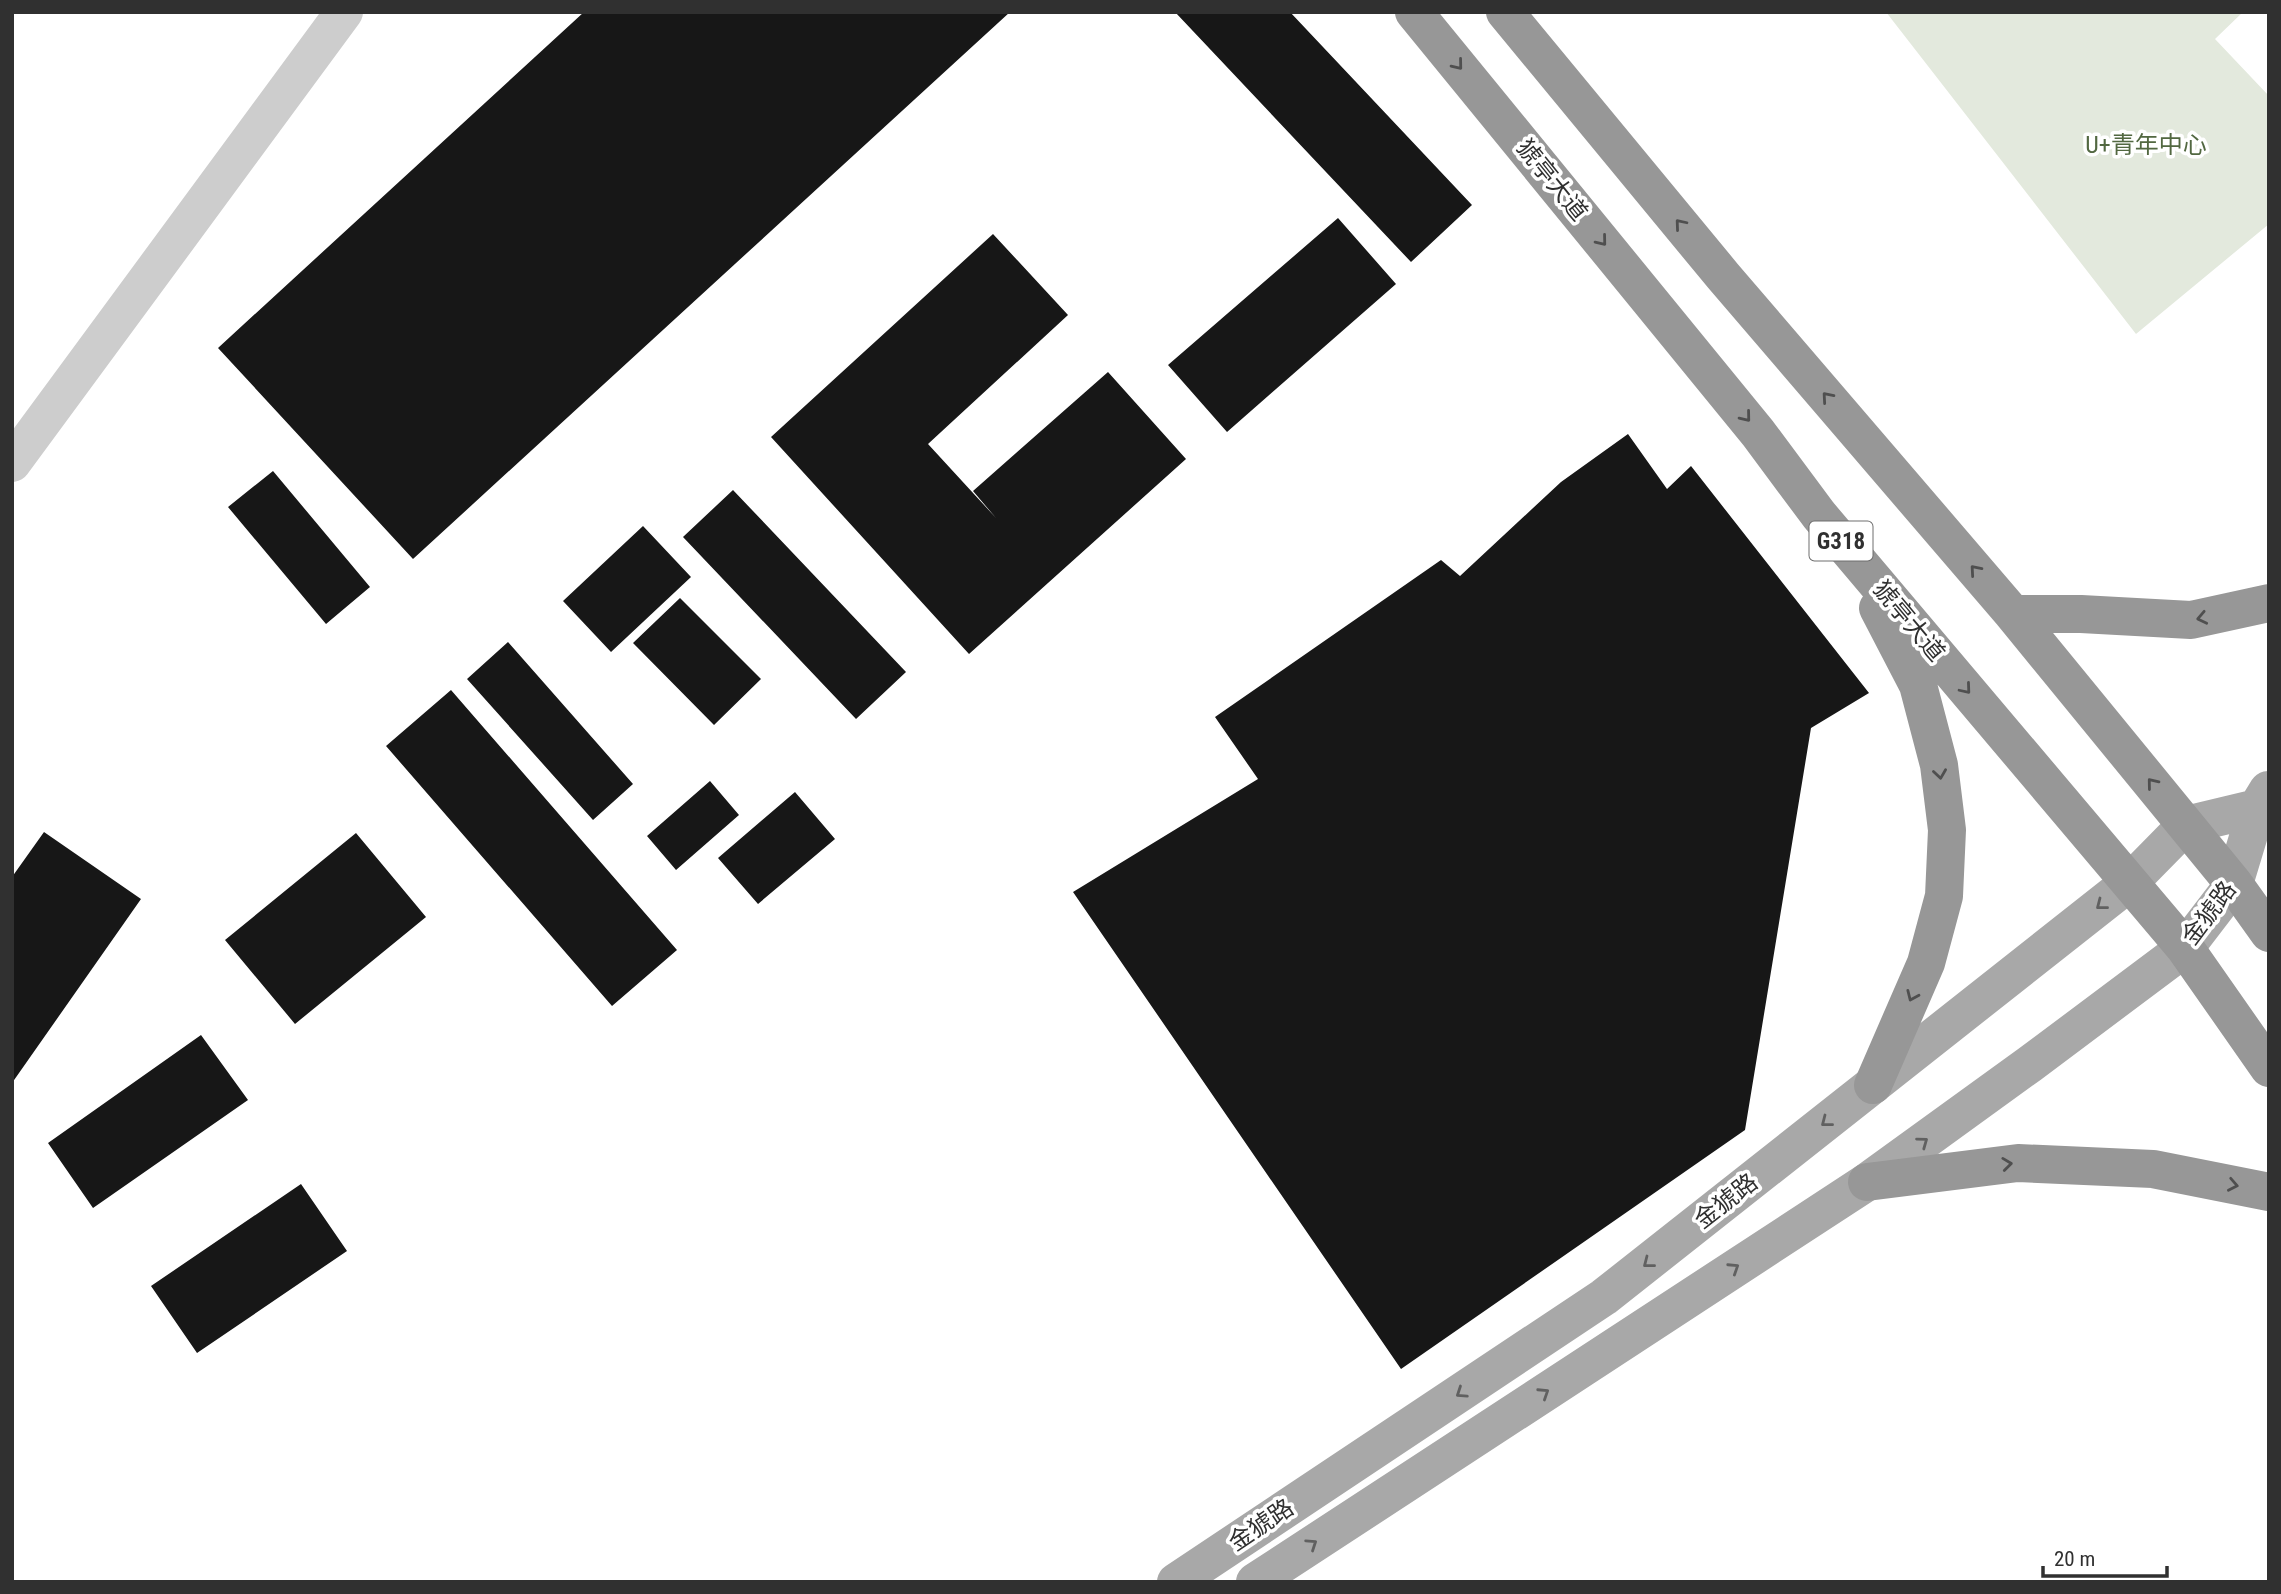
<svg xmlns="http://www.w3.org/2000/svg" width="2281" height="1594" viewBox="0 0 2281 1594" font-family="'Roboto Condensed','Noto Sans SC',sans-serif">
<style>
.green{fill:#e3e9dd}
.building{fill:#171717}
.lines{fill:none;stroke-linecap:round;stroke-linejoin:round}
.street{stroke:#cdcdcd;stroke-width:38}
.primary{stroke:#a8a8a8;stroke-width:38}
.highway{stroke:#979797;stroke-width:38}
.oneway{stroke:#4f4f4f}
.oneway2{stroke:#606060}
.labels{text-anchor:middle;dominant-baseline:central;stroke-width:7;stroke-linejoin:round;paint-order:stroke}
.shield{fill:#fff;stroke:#6e6e6e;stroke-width:2}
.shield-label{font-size:23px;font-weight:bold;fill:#303030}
.park-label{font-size:24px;fill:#526841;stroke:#fff}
.street-label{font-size:24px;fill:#303030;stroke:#fff}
</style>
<rect width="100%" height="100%" fill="#fff"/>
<path class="green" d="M1886,12H2243L2215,39L2269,96V224L2136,334Z"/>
<path class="building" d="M584,12H1010L413,559L218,348Z
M1175,12H1290L1472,205L1411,262Z
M1338,218L1396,284L1227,432L1168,365Z
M993,234L1068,315L928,444L996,518L973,491L1108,372L1186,459L969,654L771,437Z
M1628,434L1667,489L1691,466L1869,693L1811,728L1745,1130L1401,1369L1073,892L1258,779L1215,717L1441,560L1460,576L1561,482Z
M273,471L370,587L326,624L228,507Z
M733,490L906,672L856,719L683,537Z
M643,526L691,577L611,652L563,601Z
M680,598L761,679L714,725L633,643Z
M508,642L633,784L593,820L467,679Z
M451,690L677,950L612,1006L386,746Z
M710,781L739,815L676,870L647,836Z
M795,792L835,839L758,904L718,858Z
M44,832L141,899L12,1083V877Z
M356,833L426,917L295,1024L225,940Z
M201,1035L248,1100L93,1208L48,1143Z
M301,1184L347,1251L197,1353L151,1286Z"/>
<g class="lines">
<path class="street" d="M12,463L344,12"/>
<path class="primary" d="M1176,1582L1604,1297L2130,882L2186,825L2257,808
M1255,1582L1867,1182L2030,1064L2185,948L2234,884L2257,808L2268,790"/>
<path class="highway" d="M1414,12L1758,433L1819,515L2185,948L2269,1068
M1505,12L1723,276L2013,614L2234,884L2269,933
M2013,614H2081L2191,620L2269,603
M1873,1085L1926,963L1944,896L1947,830L1939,765L1918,685L1878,608
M1867,1182L2018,1163L2153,1169L2269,1192"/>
</g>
<defs><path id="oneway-chevron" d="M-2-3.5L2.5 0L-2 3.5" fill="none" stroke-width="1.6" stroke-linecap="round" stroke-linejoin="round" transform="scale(1.75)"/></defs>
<g class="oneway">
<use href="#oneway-chevron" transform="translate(1458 65) rotate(51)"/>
<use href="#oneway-chevron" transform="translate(1680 224) rotate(-130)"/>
<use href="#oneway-chevron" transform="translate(1602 241) rotate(51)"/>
<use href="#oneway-chevron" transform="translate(1827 397) rotate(-131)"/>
<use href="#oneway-chevron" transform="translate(1746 417) rotate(51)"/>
<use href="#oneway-chevron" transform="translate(1975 570) rotate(-131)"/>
<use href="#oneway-chevron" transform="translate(2202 618) rotate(168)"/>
<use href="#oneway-chevron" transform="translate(1966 689) rotate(50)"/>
<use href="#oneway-chevron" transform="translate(1940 774) rotate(82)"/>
<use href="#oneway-chevron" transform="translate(2152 783) rotate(-129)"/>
<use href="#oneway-chevron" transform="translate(1912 996) rotate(114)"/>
<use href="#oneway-chevron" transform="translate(2007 1164) rotate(-7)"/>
<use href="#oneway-chevron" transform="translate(2233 1185) rotate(11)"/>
</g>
<g class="oneway2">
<use href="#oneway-chevron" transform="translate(2101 905) rotate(142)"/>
<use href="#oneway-chevron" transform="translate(1826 1122) rotate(142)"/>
<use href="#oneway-chevron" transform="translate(1923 1142) rotate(-36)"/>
<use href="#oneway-chevron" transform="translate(1648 1263) rotate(142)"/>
<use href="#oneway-chevron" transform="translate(1734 1268) rotate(-33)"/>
<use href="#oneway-chevron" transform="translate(1461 1393) rotate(146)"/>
<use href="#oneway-chevron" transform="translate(1544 1393) rotate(-33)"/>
<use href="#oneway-chevron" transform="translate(1312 1544) rotate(-34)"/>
</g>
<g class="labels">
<rect class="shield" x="1809.5" y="521.5" width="63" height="39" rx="5"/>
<g class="shield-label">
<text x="1841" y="541">G318</text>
</g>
<g class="park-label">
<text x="2146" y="145">U+青年中心</text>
</g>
<g class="street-label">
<text transform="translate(1552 180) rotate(51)">猇亭大道</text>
<text transform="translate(1909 621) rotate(50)">猇亭大道</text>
<text transform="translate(2209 913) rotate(-53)">金猇路</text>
<text transform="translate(1726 1201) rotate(-38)">金猇路</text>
<text transform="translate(1261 1525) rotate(-34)">金猇路</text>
</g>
</g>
<rect width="2281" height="1594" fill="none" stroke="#303030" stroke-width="28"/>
<path d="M2043 1566v10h124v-10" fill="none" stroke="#303030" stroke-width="3.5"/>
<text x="2054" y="1566" font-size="21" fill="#303030" stroke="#ffffff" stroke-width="5" paint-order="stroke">20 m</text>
</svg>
